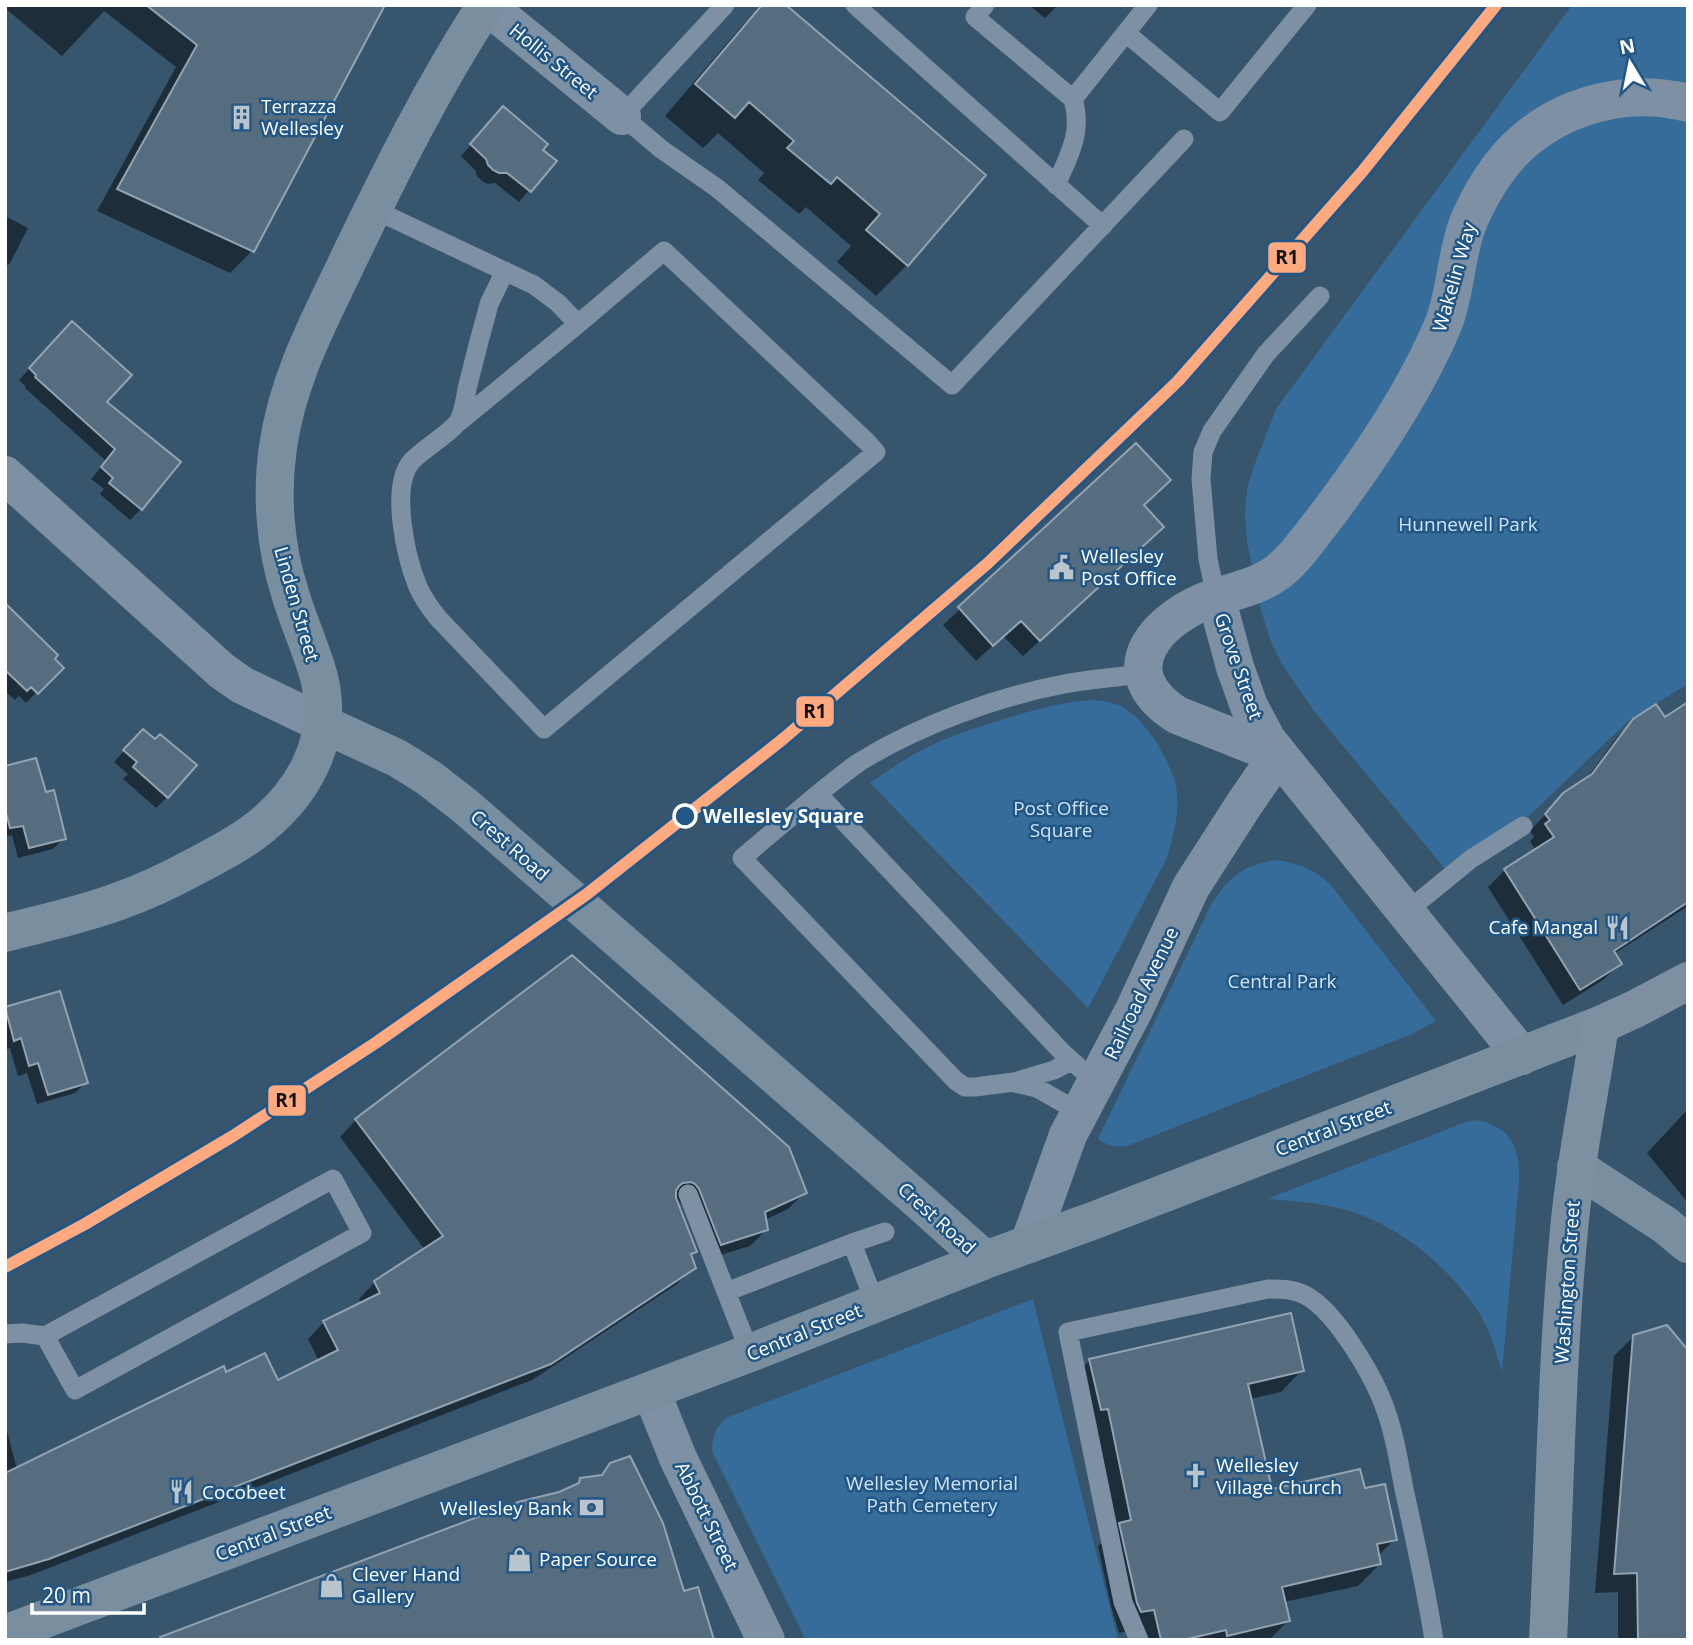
<svg xmlns="http://www.w3.org/2000/svg" width="1693" height="1645" viewBox="0 0 1693 1645" font-family="'Open Sans',sans-serif">
<style>
.green{fill:#366c9a}
.shadow{fill:#0007}
.building{fill:#566d80;stroke:#92a3b2;stroke-width:2}
.lines{fill:none;stroke-linecap:round;stroke-linejoin:round}
.lane{stroke:#7e91a4;stroke-width:19}
.street{stroke:#7e91a4;stroke-width:38}
.secondary{stroke:#798e9f;stroke-width:38}
.primary{stroke:#7d90a1;stroke-width:38}
.rail-1-casing{stroke:#225684;stroke-width:18}
.rail-1{stroke:#ffa980;stroke-width:12}
.stop-dot{fill:#225684;stroke:#fff;stroke-width:3.5}
.labels{text-anchor:middle;dominant-baseline:central;stroke-width:5;stroke-linejoin:round;paint-order:stroke}
.street-label{font-size:19px;fill:#fff;stroke:#225684}
.poi-label{font-size:19px;fill:#fff;stroke:#225684;text-anchor:start}
.park-label{font-size:19px;fill:#cee4f6;stroke:#225684}
.stop-label{font-size:19px;font-weight:bold;fill:#fff;stroke:#225684;text-anchor:start}
.line-badge{stroke:#225684;stroke-width:2.5}
.pale-badge-label{font-size:19px;text-anchor:middle;font-weight:bold;fill:#111}
</style>
<rect width="100%" height="100%" fill="#38556e"/>
<path class="green" d="M1572,5H1688V684L1628,721L1529,816L1446,870L1314,711L1282,664L1270,639L1261,610L1247,542L1245,514L1247,489L1254,466L1276,409Z
M1090,700C1103,701 1116,702 1127,710C1148,723 1175,768 1177,793C1179,815 1173,837 1167,858L1088,1008L870,783C886,772 902,760 920,751C941,740 963,732 985,725C1020,714 1054,703 1090,700Z
M1276,860C1298,863 1314,869 1330,884L1436,1021L1412,1034L1127,1146C1115,1148 1107,1145 1098,1139L1211,905C1228,877 1243,865 1276,860Z
M1478,1120C1512,1128 1520,1148 1519,1181L1502,1372C1496,1352 1491,1334 1481,1316C1454,1271 1402,1228 1353,1212C1325,1203 1296,1201 1267,1199L1466,1122Z
M1033,1299L1118,1640H806L712,1451C713,1435 714,1430 726,1418Z"/>
<path class="shadow" d="M5,5H375L252,251L230,273L97,211L176,67L104,11L62,56L5,8Z
M763,5H783L907,265L876,296L837,262L851,246L806,207L799,214L758,180L764,173L718,133L703,148L665,116L741,27Z
M1029,5H1058L1045,18Z
M493,120L554,161L519,202L495,183L488,184L482,181L477,176L475,170L461,156Z
M5,216L28,228L10,263L5,267Z
M61,334L104,402L141,509L130,520L100,494L104,489L91,479L106,461L25,388L26,387L19,380Z
M1136,445L1146,543L1023,656L1003,636L976,661L943,625Z
M5,618L61,668L26,703L19,696L15,700L5,691Z
M1688,704V906L1614,954L1620,964L1603,980L1563,1005L1488,887L1505,870L1536,851L1530,841L1534,837L1530,831L1564,794L1585,781L1617,737L1634,720L1665,719Z
M132,742L167,797L156,808L123,779L128,774L114,762Z
M5,768L44,794L64,838L53,849L18,858L12,835L5,837Z
M59,993L86,1082L75,1093L37,1104L27,1073L18,1076L10,1048L5,1050V1009Z
M1688,1109V1203L1647,1153Z
M356,1120L805,1192L788,1209L765,1220L766,1230L750,1246L704,1260L683,1206L674,1195L695,1252L690,1257L694,1267L677,1284L532,1380L31,1575L5,1582V1424L17,1469L226,1374L277,1382L319,1361L308,1339L324,1322L361,1304L359,1299L375,1282L425,1250L340,1137Z
M1634,1336L1688,1640H1618V1592L1595,1593L1614,1356Z
M1090,1360L1302,1370L1281,1392L1250,1399L1271,1491L1363,1490L1395,1539L1378,1556L1380,1564L1358,1586L1284,1602L1288,1621L1269,1640H1134L1132,1630L1119,1633L1111,1606L1098,1546L1109,1536L1068,1382Z"/>
<path class="building" d="M146,5H385L254,252L117,189L197,45Z
M762,5H786L986,175L908,266L866,230L880,214L837,177L831,184L787,148L794,141L749,102L735,118L695,84Z
M503,106L548,144L543,150L557,161L531,192L507,173H499L493,170L488,165L486,159L470,144Z
M72,321L132,375L107,402L181,462L142,510L109,483L113,478L101,467L115,449L35,377L36,375L29,368Z
M1136,443L1171,480L1144,505L1164,527L1040,641L1021,621L993,646L958,607Z
M5,603L58,655L55,659L64,668L38,694L31,687L27,691L5,670Z
M1688,702V902L1614,951L1622,964L1580,990L1504,869L1554,837L1545,824L1550,820L1545,814L1563,793L1592,774L1633,719L1656,704L1665,717Z
M143,729L155,739L160,734L197,765L168,798L133,767L137,762L123,750Z
M36,758L46,792L54,790L66,839L29,848L23,826L10,828L5,809V766Z
M572,955L789,1147L807,1193L765,1212L768,1230L721,1245L699,1189L695,1184L691,1182L683,1183L679,1186L676,1191V1198L697,1252L691,1254L696,1268L551,1364L49,1559L5,1572V1473L224,1366L226,1372L265,1353L278,1380L338,1350L323,1321L380,1293L374,1281L443,1236L355,1119Z
M60,991L88,1083L48,1095L38,1063L29,1066L21,1038L14,1041L5,1007Z
M1291,1313L1304,1371L1248,1384L1272,1489L1360,1469L1365,1488L1385,1484L1397,1540L1377,1544L1381,1564L1282,1587L1290,1621L1227,1636L1226,1630L1183,1640H1161L1154,1610L1141,1612L1137,1603L1119,1523L1131,1520L1108,1409L1101,1410L1089,1359Z
M1667,1325L1688,1350V1640H1638L1637,1573L1614,1574L1633,1335Z
M630,1456L663,1523L684,1591L698,1587L714,1640H161L160,1637L488,1513L489,1516L518,1502L559,1492L579,1483L580,1478L602,1475L610,1463Z"/>
<g class="lines">
<path class="lane" d="M725,5L622,116L661,149L717,188L952,385L1184,139
M855,5L1103,226
M985,5L975,17L1073,99L1148,5
M1126,33L1220,112L1307,5
M1056,185C1069,155 1083,133 1073,99
M373,209L534,285L558,303L578,324L664,251L867,442L876,452L544,729L438,618C430,608 423,598 418,587C406,558 390,488 411,462C421,450 454,431 459,420C464,411 465,399 467,389C473,365 479,340 486,316L489,304L505,271
M459,422L578,324
M1216,597L1208,559L1201,479L1203,452L1212,431L1266,354L1320,296
M818,794C832,783 846,771 861,761C920,725 996,697 1064,684C1091,679 1118,677 1144,674
M1406,912L1471,859L1523,826
M1071,1061L1054,1070L1014,1082L975,1087H965L956,1081L742,858L818,794L1062,1052L1082,1070L1097,1080
M1015,1083L1037,1088L1079,1112
M688,1194L750,1353
M852,1243L885,1232
M726,1292L852,1243L875,1303
M5,1334L22,1333L45,1336L333,1179L362,1233L75,1390L45,1336
M1139,1640L1123,1602L1068,1332L1268,1289C1281,1289 1293,1289 1305,1295C1336,1311 1375,1378 1386,1411C1395,1435 1399,1463 1404,1489C1415,1539 1426,1589 1434,1640"/>
<path class="street" d="M486,5L622,116
M5,475L222,671L242,685L323,724
M1216,597C1236,591 1258,586 1275,574C1293,562 1307,540 1321,523C1366,464 1414,394 1443,325C1456,293 1455,257 1468,223C1480,194 1500,161 1524,141C1568,103 1632,88 1688,103
M1278,755L1177,715C1107,670 1159,616 1216,597L1235,667L1249,706L1267,740L1522,1056
M1029,1244L1068,1135L1134,1010L1191,887L1243,806L1278,755
M651,1391L678,1458L766,1640"/>
<path class="secondary" d="M323,724L397,758L429,778L465,806L919,1201L985,1260
M5,933C43,923 82,915 119,901C145,892 170,880 194,867C213,857 233,847 251,834C302,797 335,741 319,677C311,648 298,621 290,593C275,547 271,495 278,447C288,376 321,318 351,254C392,169 434,85 486,5
M1576,1167L1665,1225L1688,1244
M5,1634L750,1353L985,1260L1095,1220L1600,1025"/>
<path class="primary" d="M1548,1640C1555,1503 1556,1366 1569,1230C1575,1161 1590,1093 1600,1025L1635,1009L1688,981"/>
<defs>
<path id="rail-1" d="M5,1267L85,1224L233,1136L377,1042L587,894L783,739L988,563L1178,381L1362,172L1496,5"/>
</defs>
<use href="#rail-1" class="rail-1-casing"/>
<use href="#rail-1" class="rail-1"/>
</g>
<defs>
<symbol id="building-bare" viewBox="-9 -9 18 18"><path d="M-4-6H4V6H1V3H-1V6H-4ZM-2.5-4.3h1.7v1.8h-1.7ZM.8-4.3h1.7v1.8H.8ZM-2.5-1h1.7V.8h-1.7ZM.8-1h1.7V.8H.8Z" fill="#b9c4cc" stroke="#225684" stroke-width="2.5" paint-order="stroke"/></symbol>
<symbol id="civic-bare" viewBox="-9 -9 18 18"><path d="M-.6-6.5H3V-4.5H.6V-3L4-1V1h2V6H-6V1h2V-1L-.6-3ZM-1.2 2.5V6h2.4V2.5Z" fill="#b9c4cc" stroke="#225684" stroke-width="2.5" paint-order="stroke"/></symbol>
<symbol id="restaurant-bare" viewBox="-9 -9 18 18"><path d="M-5-6h1v4h1v-4h1v4h1v-4h1v5L-1.5 .5V6h-2V.5L-5-1ZM5-6V6H3V1.5H1.5Q1.5-4 5-6Z" fill="#b9c4cc" stroke="#225684" stroke-width="2.5" paint-order="stroke"/></symbol>
<symbol id="church-bare" viewBox="-9 -9 18 18"><path d="M-1.2-6h2.4v3.5h3.3v2.4h-3.3V6h-2.4V-.1h-3.3v-2.4h3.3Z" fill="#b9c4cc" stroke="#225684" stroke-width="2.5" paint-order="stroke"/></symbol>
<symbol id="bank-bare" viewBox="-9 -9 18 18"><path d="M-6-4H6V4H-6ZM0-2.3a2.3 2.3 0 1 0 0 4.6a2.3 2.3 0 1 0 0-4.6Z" fill="#b9c4cc" stroke="#225684" stroke-width="2.5" paint-order="stroke"/></symbol>
<symbol id="shop-bare" viewBox="-9 -9 18 18"><path d="M-5-2.5h2.3a2.7 3.5 0 0 1 5.4 0H5L5.5 6h-11ZM-1.5-2.5h3a1.5 2.3 0 0 0-3 0Z" fill="#b9c4cc" stroke="#225684" stroke-width="2.5" paint-order="stroke"/></symbol>
</defs>
<g fill-rule="evenodd">
<use href="#building-bare" x="224" y="100" width="35" height="35"/>
<use href="#civic-bare" x="1044" y="550" width="35" height="35"/>
<use href="#restaurant-bare" x="1600" y="910" width="35" height="35"/>
<use href="#church-bare" x="1178" y="1458" width="35" height="35"/>
<use href="#restaurant-bare" x="164" y="1474" width="35" height="35"/>
<use href="#bank-bare" x="574" y="1490" width="35" height="35"/>
<use href="#shop-bare" x="502" y="1542" width="35" height="35"/>
<use href="#shop-bare" x="314" y="1568" width="35" height="35"/>
</g>
<circle class="stop-dot" cx="685" cy="816" r="11"/>
<g class="labels">
<g class="street-label">
<text transform="translate(554 61) rotate(39)">Hollis Street</text>
<text transform="translate(1454 277) rotate(-74)">Wakelin Way</text>
<text transform="translate(297 604) rotate(74)">Linden Street</text>
<text transform="translate(1239 666) rotate(71)">Grove Street</text>
<text transform="translate(510 845) rotate(41)">Crest Road</text>
<text transform="translate(1141 993) rotate(-64)">Railroad Avenue</text>
<text transform="translate(1333 1128) rotate(-21)">Central Street</text>
<text transform="translate(937 1218) rotate(42)">Crest Road</text>
<text transform="translate(1567 1282) rotate(-86)">Washington Street</text>
<text transform="translate(804 1332) rotate(-22)">Central Street</text>
<text transform="translate(707 1516) rotate(64)">Abbott Street</text>
<text transform="translate(273 1533) rotate(-21)">Central Street</text>
</g>
<g class="poi-label">
<text x="261" y="106">Terrazza<tspan x="261" dy="22">Wellesley</tspan></text>
<text x="1081" y="556">Wellesley<tspan x="1081" dy="22">Post Office</tspan></text>
<text x="1598" y="927" text-anchor="end">Cafe Mangal</text>
<text x="1216" y="1465">Wellesley<tspan x="1216" dy="22">Village Church</tspan></text>
<text x="202" y="1492">Cocobeet</text>
<text x="572" y="1508" text-anchor="end">Wellesley Bank</text>
<text x="539" y="1559">Paper Source</text>
<text x="352" y="1574">Clever Hand<tspan x="352" dy="22">Gallery</tspan></text>
</g>
<g class="park-label">
<text x="1468" y="524">Hunnewell Park</text>
<text x="1061" y="808">Post Office<tspan x="1061" dy="22">Square</tspan></text>
<text x="1282" y="981">Central Park</text>
<text x="932" y="1483">Wellesley Memorial<tspan x="932" dy="22">Path Cemetery</tspan></text>
</g>
<g class="stop-label">
<text x="703" y="816">Wellesley Square</text>
</g>
</g>
<g class="line-badge">
<rect x="1267" y="241" width="40" height="33" rx="7" fill="#ffa980"/>
<rect x="795" y="695" width="40" height="33" rx="7" fill="#ffa980"/>
<rect x="267" y="1084" width="40" height="33" rx="7" fill="#ffa980"/>
</g>
<g class="pale-badge-label">
<text x="1287" y="264">R1</text>
<text x="815" y="718">R1</text>
<text x="287" y="1107">R1</text>
</g>
<rect width="1693" height="1645" fill="none" stroke="#ffffff" stroke-width="14"/>
<g transform="translate(1630 63) rotate(350)" stroke="#225684" stroke-width="5" paint-order="stroke">
<path d="M0-5L12 26L0 18L-12 26Z" fill="#ffffff"/>
<text y="-10" font-size="19" font-weight="bold" text-anchor="middle" fill="#ffffff">N</text>
</g>
<path d="M32 1603v10h112v-10" fill="none" stroke="#ffffff" stroke-width="3.5"/>
<text x="42" y="1603" font-size="21" fill="#ffffff" stroke="#225684" stroke-width="5" paint-order="stroke">20 m</text>
</svg>
